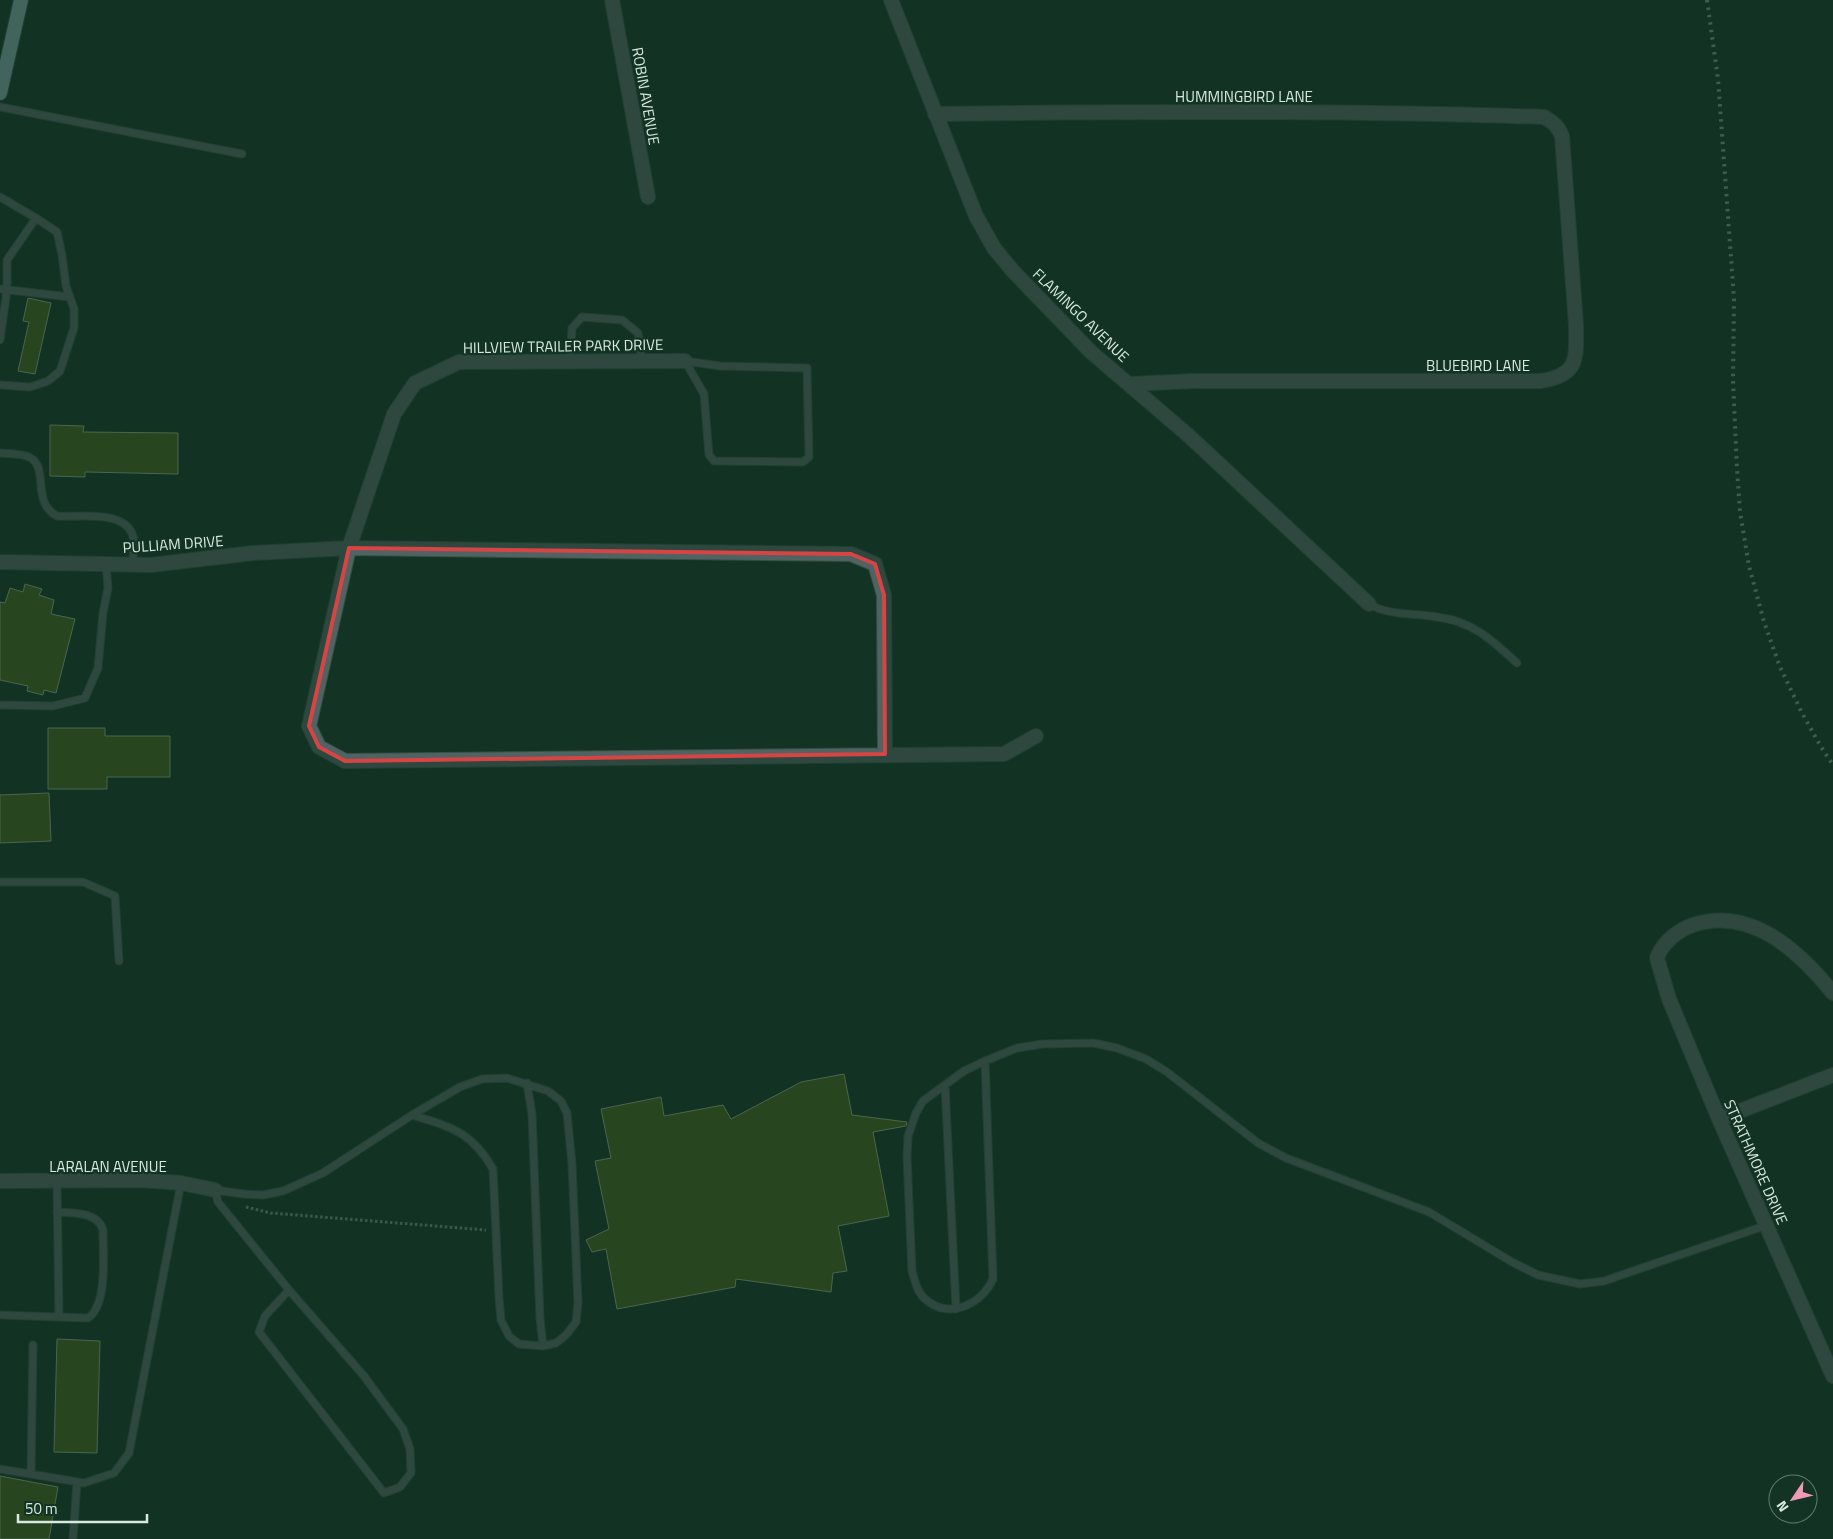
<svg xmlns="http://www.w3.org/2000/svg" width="1833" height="1539" viewBox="0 0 1833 1539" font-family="'Titillium Web',sans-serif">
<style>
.building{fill:#415e1a;stroke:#91a082}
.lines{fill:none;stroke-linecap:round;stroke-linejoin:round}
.service-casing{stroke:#335043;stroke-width:9}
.minor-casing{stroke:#335043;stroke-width:16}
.trunk-casing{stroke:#335043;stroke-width:16}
.path{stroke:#6e877b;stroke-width:3;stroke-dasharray:2.5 2.5;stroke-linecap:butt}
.service{stroke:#516262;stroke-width:7}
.minor{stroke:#516262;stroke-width:14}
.trunk{stroke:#7aa2a2;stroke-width:14}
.rail{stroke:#758e82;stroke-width:4;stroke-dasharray:2.5 5;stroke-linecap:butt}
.marked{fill:none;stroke:#d64544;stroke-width:4;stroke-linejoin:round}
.labels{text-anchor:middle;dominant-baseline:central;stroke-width:4.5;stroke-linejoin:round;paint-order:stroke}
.street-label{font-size:15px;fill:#d8eae0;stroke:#133325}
</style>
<rect width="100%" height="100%" fill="#133325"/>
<path class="building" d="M28,298L51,303L35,374L18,371L29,322L23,321Z
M50,425L84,426L83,432L178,433V474L85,472V477L50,476Z
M25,584L42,589L39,595L54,600L51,614L75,619L56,693L44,690L43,695L27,691L28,686L0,680V602L5,603L10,588L23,592Z
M48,728H105V736H170V777H107V789H48Z
M49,793L51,841L0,843V795Z
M844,1074L852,1115L907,1122L906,1126L873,1132L889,1216L838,1226L847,1271L833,1273L831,1292L736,1279L735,1287L617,1309L606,1249L592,1252L586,1240L609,1229L595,1161L611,1158L601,1109L661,1097L664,1116L723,1105L731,1119L801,1082Z
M57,1339L100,1341L97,1453L54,1452Z
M0,1476L58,1487L49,1539H0Z"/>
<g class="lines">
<defs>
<path id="service" d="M0,107L242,154
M0,197L36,218L57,232L62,255L66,286L74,309V328L60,371L48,381L30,387L0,385
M0,289L70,297
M0,340L7,290V260L36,218
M685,361L720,366L807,368L809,457L803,462L714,461L709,455L704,394Z
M570,362L572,328L582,317L622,320L638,333L642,361
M0,453C9,454 23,453 31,458C49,470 31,502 57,516C80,518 130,508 134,541C134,549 133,557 133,565
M1369,604C1389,616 1415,613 1437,617C1472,621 1492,640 1517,663
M0,705L53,706L85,698L98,668L103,613L108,588L106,564
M0,882H83L115,896L119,961
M985,1061L1017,1048L1043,1044L1093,1043L1117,1048L1146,1059L1167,1072L1258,1143L1286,1158L1429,1212L1512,1262L1538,1275L1580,1284L1604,1281L1767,1225
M985,1061L993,1279C981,1305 949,1320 925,1299C917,1292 915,1281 912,1271L907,1157L908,1136L916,1113L923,1101L964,1071Z
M507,1078L548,1091L561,1101L567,1113L572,1164L578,1303L576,1322L566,1335L556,1343L543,1346L519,1344L509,1336L501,1320L499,1298L493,1169C471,1131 451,1127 412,1115L460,1087L482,1079Z
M527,1083L532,1114L540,1318L543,1346
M945,1085L956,1309
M57,1182L59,1317
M289,1290L265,1316L259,1332L384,1493L400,1487L411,1473L410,1449L403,1429L364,1376L289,1290L218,1202L215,1190L244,1194L263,1195L283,1191L323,1173L412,1115
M0,1315L88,1318C108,1305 103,1253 103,1230C98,1212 74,1213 57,1212
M0,1469L84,1483L114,1473L129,1453L181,1183
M31,1474L33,1345
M73,1539L77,1482"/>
<path id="minor" d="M612,0L648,197
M891,0L976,216L994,248L1012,270L1091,352L1188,435L1369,604
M935,114C1138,111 1341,110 1544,117C1553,122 1558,126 1562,136L1576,325C1576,358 1580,375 1540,381H1193L1130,384
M685,361L459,362L415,383L394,414L349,548L309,726L319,747L345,761L1004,754L1036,736
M0,562L151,565L253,553L349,548L851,554L875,564L884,595L885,754
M1833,993C1799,951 1751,906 1693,925C1678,930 1662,943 1657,958L1669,999L1719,1119L1833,1376
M1719,1119L1833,1075
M0,1181L141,1180L181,1183L215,1190"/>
<path id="trunk" d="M0,93L21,0"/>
</defs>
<use href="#service" class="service-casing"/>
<use href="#minor" class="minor-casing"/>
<use href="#trunk" class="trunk-casing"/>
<path class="path" d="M246,1207L271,1213L486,1230"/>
<use href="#service" class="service"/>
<use href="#minor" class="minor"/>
<use href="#trunk" class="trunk"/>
<path class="rail" d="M1707,0L1718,79L1734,299L1733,381L1737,469L1740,512L1749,566L1764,622L1780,667L1801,711L1821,747L1833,765"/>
</g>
<path d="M0 0H1833V1539H0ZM349,548L851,554L875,564L884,595L885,754L345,761L319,747L309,726Z" fill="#133325" fill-opacity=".55" fill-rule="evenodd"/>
<path class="marked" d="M349,548L851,554L875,564L884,595L885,754L345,761L319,747L309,726Z"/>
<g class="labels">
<g class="street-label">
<text transform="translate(646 96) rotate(80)">ROBIN AVENUE</text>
<text x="1244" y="96">HUMMINGBIRD LANE</text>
<text transform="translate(1081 315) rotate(44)">FLAMINGO AVENUE</text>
<text transform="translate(563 346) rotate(-1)">HILLVIEW TRAILER PARK DRIVE</text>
<text x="1478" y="365">BLUEBIRD LANE</text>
<text transform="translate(173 544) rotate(-4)">PULLIAM DRIVE</text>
<text transform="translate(1756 1162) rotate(66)">STRATHMORE DRIVE</text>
<text x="108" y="1166">LARALAN AVENUE</text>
</g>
</g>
<g transform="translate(1793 1499) rotate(235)"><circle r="24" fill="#133325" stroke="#627c70"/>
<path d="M0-4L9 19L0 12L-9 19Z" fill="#f09ab6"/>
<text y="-8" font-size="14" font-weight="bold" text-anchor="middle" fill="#d8eae0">N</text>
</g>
<path d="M18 1514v8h129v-8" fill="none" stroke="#d8eae0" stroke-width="2.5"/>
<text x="25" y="1514" font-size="15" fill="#d8eae0" stroke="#133325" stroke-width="4" paint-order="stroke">50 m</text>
</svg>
